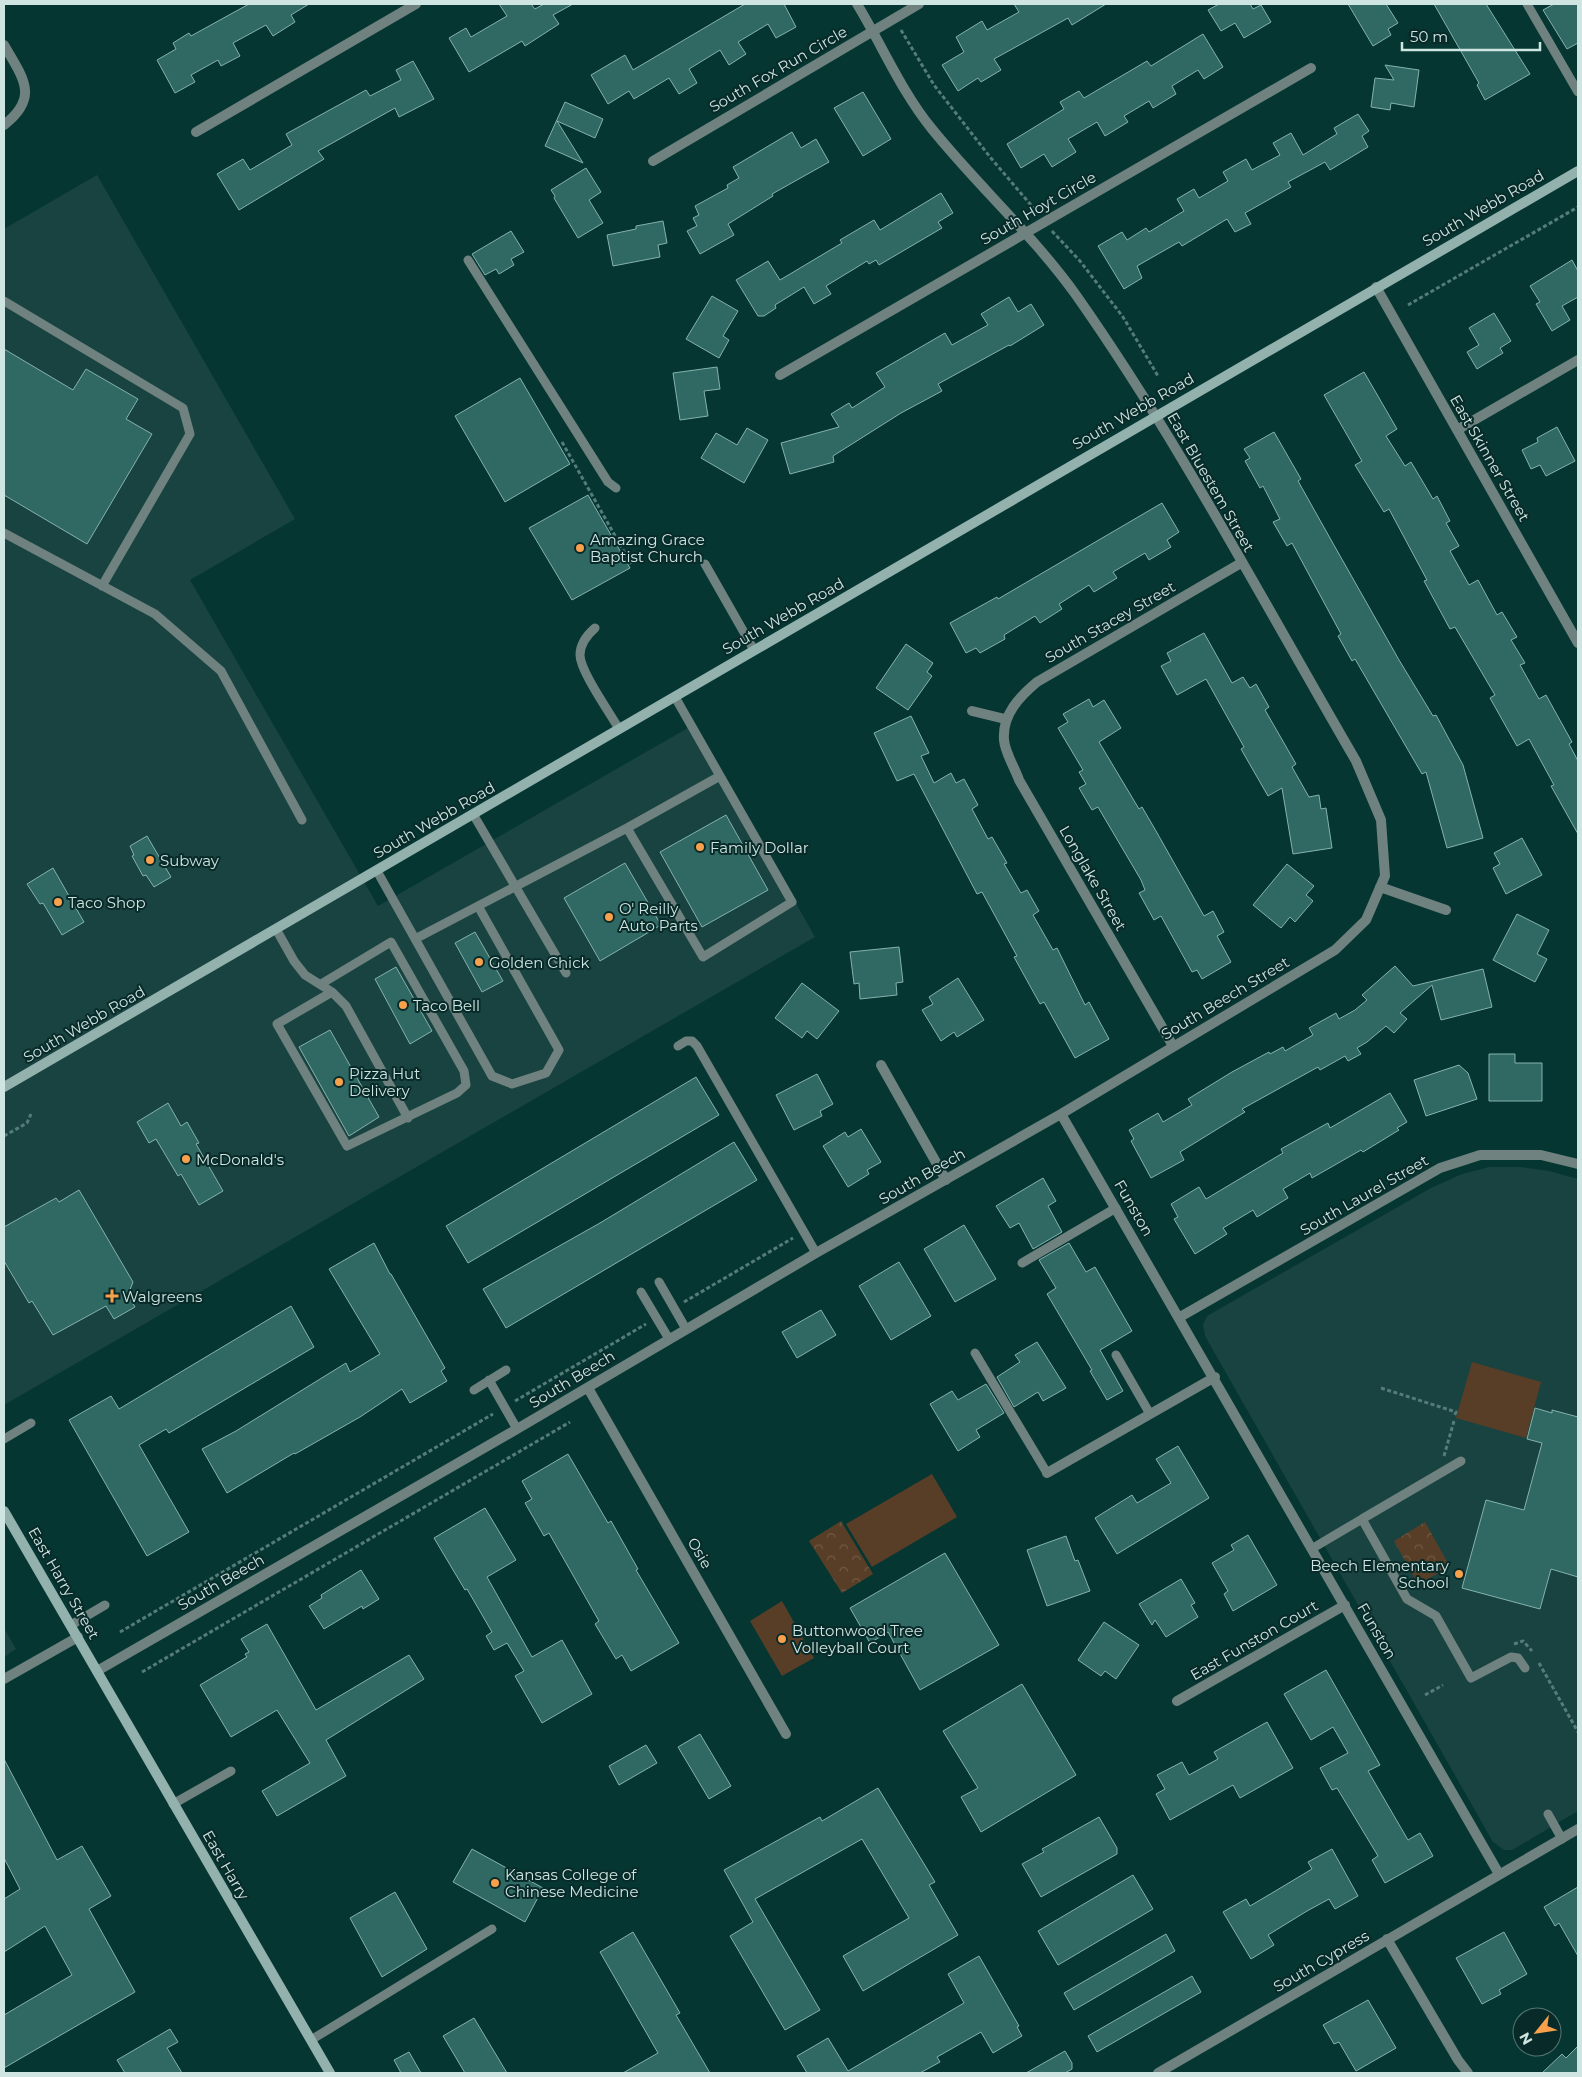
<svg xmlns="http://www.w3.org/2000/svg" width="1582" height="2077" viewBox="0 0 1582 2077" font-family="Montserrat,sans-serif">
<style>
.built{fill:#194340}
.park{fill:url(#park-crowns)}
.garden{fill:#593e27}
.building{fill:#306964;stroke:#85b2ad}
.lines{fill:none;stroke-linecap:round;stroke-linejoin:round}
.path{stroke:#567c79;stroke-width:3;stroke-dasharray:4 2.5;stroke-linecap:butt}
.service{stroke:#6f827f;stroke-width:9}
.minor{stroke:#6f827f;stroke-width:10}
.secondary{stroke:#93b1ad;stroke-width:10}
.poi-dot{fill:#f9a04c;stroke:#082a28;stroke-width:2}
.labels{text-anchor:middle;dominant-baseline:central;stroke-width:4;stroke-linejoin:round;paint-order:stroke}
.street-label{font-size:15px;fill:#cee5e2;stroke:#082a28}
.poi-label{font-size:15px;fill:#cee5e2;stroke:#082a28;text-anchor:start}
</style>
<defs>
<pattern id="park-crowns" width="20" height="18" patternUnits="userSpaceOnUse" patternTransform="scale(1.25)"><rect width="20" height="18" fill="#593e27"/><path d="M2 6a3 3 0 1 1 6 0M12 15a3 3 0 1 1 6 0" fill="none" stroke="#705a46"/></pattern>
</defs>
<rect width="100%" height="100%" fill="#053632"/>
<path class="built" d="M97,175L295,519L190,580L378,906L693,725L698,729L815,937L4,1405V229Z
M1489,1167H1520L1549,1171L1578,1179V1811L1512,1850H1504L1493,1842L1205,1336L1203,1325L1207,1316L1431,1188L1462,1174Z
M4,1628L16,1649L4,1657Z"/>
<path class="park" d="M841,1521L873,1574L842,1593L809,1541Z
M1425,1522L1450,1567L1418,1584L1394,1541Z"/>
<path class="garden" d="M1472,1362L1541,1382L1526,1438L1456,1418Z
M932,1474L957,1517L872,1567L846,1524Z
M782,1601L814,1658L782,1676L750,1621Z"/>
<path class="building" d="M249,4H309L291,15L295,22L273,36L266,25L233,43L240,56L221,66L218,60L191,75L195,82L175,93L157,60L176,49L173,43L189,33L191,36Z
M499,4H531L535,9L544,4H573L553,15L559,24L525,46L522,41L469,72L449,38L466,28L471,37L507,16Z
M745,4H784L796,27L776,38L768,24L738,42L746,54L729,65L720,50L689,69L697,83L679,94L669,78L634,99L629,91L608,104L591,75L625,55L633,70Z
M1014,4H1106L1072,25L1068,18L994,59L1001,70L981,82L978,78L958,91L942,65L964,52L956,37L982,21L987,30L1019,12Z
M1219,4H1250L1253,9L1261,5L1271,22L1244,38L1235,23L1221,31L1208,10Z
M1348,4H1386L1398,23L1388,29L1391,35L1373,46Z
M1434,4H1486L1530,74L1485,100L1477,85L1479,83Z
M1554,4H1578V43L1567,49L1543,10Z
M1203,34L1223,67L1204,79L1198,70L1172,86L1176,94L1153,108L1149,101L1124,116L1128,122L1105,136L1097,122L1068,139L1076,152L1052,167L1044,154L1021,168L1007,144L1064,109L1060,102L1079,91L1084,98L1147,61L1151,66Z
M413,61L434,99L399,117L395,108L318,151L324,159L239,210L217,174L243,159L250,170L292,145L286,134L366,90L370,96L401,80L396,70Z
M1385,65L1419,70L1414,107L1391,103L1390,110L1371,107L1375,78L1394,80Z
M863,92L891,139L863,156L834,108Z
M565,102L603,119L595,138L557,121L583,163L545,146Z
M1358,114L1369,131L1362,136L1368,147L1330,170L1325,162L1288,182L1291,187L1245,213L1251,224L1235,232L1227,219L1182,246L1179,242L1137,266L1142,278L1124,289L1098,246L1122,232L1127,240L1146,228L1149,232L1184,211L1177,199L1194,189L1199,198L1228,181L1223,172L1246,159L1252,170L1280,155L1273,143L1291,133L1303,155L1337,134L1334,128Z
M792,132L801,148L816,139L829,162L772,194L773,196L728,224L734,235L700,254L687,231L697,226L693,218L699,215L695,206L728,188L727,185L739,178L733,167Z
M586,168L601,192L589,200L603,223L578,238L554,198L555,196L551,190Z
M941,193L953,213L938,222L942,228L879,265L876,260L869,264L867,261L826,286L831,294L814,304L804,287L775,305L776,308L764,316H758L736,280L768,261L780,280L842,243L840,240L874,220L880,230Z
M663,221L667,243L658,245L660,257L613,266L607,235L636,229V226Z
M511,231L524,252L511,259L514,265L499,274L496,269L485,275L472,254Z
M1572,260L1578,271V297L1562,306L1570,320L1552,331L1536,304L1540,302L1530,286Z
M712,296L738,311L723,336L729,340L719,358L686,339Z
M1009,297L1018,312L1031,304L1044,325L1010,346L1009,345L938,384L942,391L901,413L833,456L834,462L790,474L781,443L839,427L831,414L849,403L852,408L885,387L876,373L945,333L952,345L988,325L981,314Z
M1494,313L1511,341L1500,348L1503,353L1477,369L1467,352L1479,345L1469,328Z
M4,349L73,390L86,369L138,399L126,419L152,434L87,544L4,495Z
M717,367L720,389L704,391L708,416L680,420L673,373Z
M1364,372L1397,429L1386,436L1405,466L1411,462L1433,499L1437,496L1450,521L1446,523L1459,546L1450,551L1469,585L1478,580L1497,615L1502,612L1517,637L1511,640L1525,663L1520,665L1539,699L1546,695L1572,742L1569,744L1578,761V834L1551,786L1554,785L1529,739L1517,746L1490,698L1495,695L1455,627L1450,629L1424,581L1427,580L1389,509L1384,512L1355,465L1362,461L1324,395Z
M520,378L570,464L505,502L455,416Z
M1557,427L1575,461L1546,476L1540,465L1531,469L1522,450L1538,442L1537,438Z
M747,428L768,440L744,483L701,458L716,433L737,445Z
M1274,432L1301,479L1298,481L1335,547L1399,660L1433,716L1436,715L1463,765L1483,838L1447,848L1426,772L1422,774L1355,659L1352,661L1338,636L1341,634L1292,543L1287,546L1273,522L1280,519L1263,486L1260,488L1245,461L1250,458L1244,449Z
M588,495L630,568L572,600L529,528Z
M1162,503L1179,532L1167,540L1171,547L1149,560L1145,553L1113,572L1117,578L1094,592L1089,585L1059,604L1062,609L1040,623L1035,616L1004,635L1005,639L980,653L976,648L966,653L950,623L997,597L998,599Z
M1204,633L1232,683L1243,677L1250,688L1256,684L1269,707L1265,710L1296,764L1292,767L1309,797L1319,795L1321,809L1326,808L1332,848L1293,854L1282,788L1268,796L1241,749L1244,747L1206,679L1177,695L1161,666L1171,661L1167,653Z
M906,644L933,663L927,672L932,676L908,710L876,688Z
M1089,699L1093,707L1104,700L1121,728L1099,742L1139,809L1142,807L1156,831L1204,916L1213,911L1224,932L1217,936L1231,962L1202,979L1197,970L1192,972L1161,916L1154,920L1139,893L1145,890L1141,880L1098,807L1092,810L1079,788L1086,784L1079,772L1083,770L1058,728L1068,722L1063,714Z
M911,716L929,753L921,756L934,783L951,773L956,783L964,779L978,805L972,809L988,839L992,837L1007,863L1004,864L1021,893L1027,890L1039,911L1033,915L1053,950L1057,948L1085,1005L1089,1002L1109,1039L1075,1058L1044,1002L1040,1004L1014,957L1017,956L982,892L977,894L914,774L897,781L874,733Z
M726,815L768,890L702,927L660,852Z
M147,836L171,877L154,887L146,875L143,876L132,856L134,855L130,846Z
M1522,838L1542,875L1506,894L1493,868L1500,864L1494,853Z
M625,863L661,925L600,961L564,898Z
M1287,864L1314,886L1306,895L1313,901L1295,922L1290,917L1281,928L1253,905Z
M53,868L84,922L62,935L43,903L40,904L27,884Z
M1517,914L1549,930L1537,954L1547,959L1535,982L1493,960Z
M475,932L503,981L482,992L455,943Z
M899,947L903,982L896,983L897,995L860,999L859,983L854,984L850,952Z
M1395,966L1413,986L1483,969L1492,1007L1441,1020L1432,985L1400,1013L1407,1019L1394,1033L1386,1026L1367,1042L1357,1048L1361,1054L1348,1061L1345,1056L1320,1070L1318,1067L1242,1109L1245,1112L1180,1152L1184,1160L1151,1178L1131,1141L1134,1139L1129,1130L1158,1113L1163,1122L1192,1105L1188,1099L1232,1072L1269,1052L1270,1054L1283,1047L1285,1051L1313,1035L1309,1028L1336,1013L1339,1019L1355,1010L1367,1000L1362,995Z
M396,967L432,1031L410,1044L375,979Z
M958,978L984,1020L957,1037L954,1032L941,1041L922,1010L933,1004L929,997Z
M802,983L839,1011L817,1039L807,1031L802,1038L775,1018Z
M330,1030L379,1117L349,1136L299,1047Z
M1489,1054H1515V1063H1542V1101H1489Z
M1459,1065L1468,1073L1477,1099L1426,1116L1414,1080Z
M817,1074L833,1104L820,1111L822,1116L794,1130L776,1095Z
M696,1077L719,1115L468,1263L446,1226Z
M1390,1093L1407,1122L1397,1128L1399,1130L1363,1152L1361,1150L1312,1178L1310,1173L1283,1189L1288,1198L1257,1217L1253,1210L1223,1228L1227,1234L1195,1254L1174,1219L1178,1217L1171,1204L1199,1187L1206,1199L1283,1153L1281,1149L1328,1123L1330,1128Z
M168,1103L181,1126L187,1122L199,1143L196,1144L223,1191L199,1205L181,1174L178,1176L156,1139L149,1143L137,1122Z
M861,1129L881,1162L867,1170L869,1174L848,1187L823,1146L845,1132L848,1137Z
M734,1142L757,1180L506,1328L483,1289L600,1223Z
M1043,1178L1056,1201L1048,1206L1062,1232L1033,1249L1019,1223L1010,1228L996,1206Z
M79,1190L133,1282L128,1295L135,1307L114,1319L106,1306L53,1335L32,1301L29,1303L4,1261V1227L56,1198L59,1202Z
M964,1225L996,1279L955,1302L924,1249Z
M374,1243L390,1274H391L445,1368L441,1371L447,1381L410,1403L402,1389L360,1417L295,1454L294,1453L227,1493L202,1449L236,1431L346,1363L350,1372L380,1354L329,1269Z
M1069,1243L1086,1272L1095,1267L1132,1331L1100,1350L1123,1391L1107,1400L1090,1371L1092,1370L1047,1294L1056,1288L1039,1260Z
M899,1262L931,1316L891,1340L859,1286Z
M291,1306L314,1347L169,1433L166,1429L139,1445L189,1532L147,1556L69,1420L111,1396L119,1409Z
M821,1310L836,1335L797,1358L782,1332Z
M1037,1342L1066,1388L1043,1401L1038,1392L1014,1407L997,1377L1020,1362L1015,1355Z
M986,1384L1004,1413L976,1430L980,1437L958,1451L930,1404L952,1391L958,1400Z
M1535,1408L1552,1413V1410L1578,1417V1577L1551,1569L1540,1609L1462,1588L1486,1500L1524,1510L1542,1443L1527,1439Z
M1178,1446L1209,1498L1117,1554L1095,1518L1132,1495L1137,1503L1171,1483L1156,1459Z
M568,1454L608,1523L611,1521L638,1569L636,1570L679,1643L631,1671L622,1655L616,1659L595,1624L599,1621L549,1533L544,1536L525,1503L532,1499L522,1481Z
M485,1508L516,1560L487,1577L532,1657L562,1640L592,1694L542,1723L515,1676L524,1671L507,1643L494,1650L486,1636L492,1632L467,1589L465,1590L434,1538Z
M1248,1535L1277,1585L1233,1611L1224,1594L1228,1591L1212,1563L1234,1550L1231,1545Z
M1066,1536L1075,1561L1078,1560L1090,1591L1047,1606L1027,1550Z
M945,1553L999,1645L920,1690L888,1632L870,1643L850,1608Z
M361,1570L379,1599L363,1609L362,1606L324,1629L309,1606L322,1598L321,1595Z
M1181,1579L1195,1603L1191,1605L1198,1617L1166,1637L1155,1620L1152,1625L1139,1604Z
M1104,1622L1139,1645L1116,1679L1105,1671L1101,1676L1078,1660Z
M267,1624L316,1710L409,1655L424,1679L326,1740L346,1776L277,1816L262,1791L310,1763L277,1710L231,1737L200,1685L247,1657L245,1654L249,1652L241,1639Z
M1326,1670L1380,1765L1368,1771L1408,1840L1420,1833L1433,1856L1385,1883L1372,1860L1378,1856L1337,1788L1332,1790L1320,1768L1348,1753L1333,1727L1311,1740L1284,1694Z
M1022,1684L1076,1775L981,1832L961,1797L978,1788L943,1731Z
M1267,1722L1293,1768L1240,1798L1233,1785L1170,1820L1156,1794L1165,1789L1157,1775L1182,1762L1189,1775L1218,1759L1214,1752Z
M700,1734L731,1786L709,1799L678,1747Z
M646,1745L657,1763L619,1785L609,1766Z
M4,1759L57,1860L82,1846L111,1896L89,1909L135,1992L4,2068V2015L72,1975L45,1926L4,1952V1899L20,1889L4,1858Z
M878,1788L935,1882L929,1885L958,1935L863,1991L843,1956L909,1918L862,1839L755,1899L820,2010L785,2030L730,1936L753,1922L724,1870L820,1817L822,1821Z
M1099,1817L1117,1848V1854L1041,1897L1022,1864L1044,1852L1042,1849Z
M472,1849L543,1888L525,1922L453,1882Z
M1332,1849L1358,1896L1335,1909L1329,1899L1307,1911L1268,1935L1274,1945L1251,1959L1223,1912L1246,1899L1250,1906L1272,1893L1312,1869L1308,1862Z
M1133,1875L1153,1909L1058,1965L1038,1931Z
M1578,1887V1956L1559,1923L1555,1926L1544,1907Z
M395,1892L427,1949L382,1977L350,1918Z
M633,1932L680,2013L676,2015L710,2073H623L658,2053L600,1952Z
M1504,1932L1527,1974L1499,1990L1501,1994L1482,2004L1456,1958Z
M1166,1934L1175,1951L1074,2010L1064,1993Z
M979,1956L1019,2026L1017,2027L1022,2036L993,2053L981,2032L937,2057L940,2062L920,2073H807L797,2056L828,2038L848,2071L964,2003L948,1974Z
M1192,1976L1201,1992L1097,2052L1088,2036Z
M1368,2000L1396,2048L1356,2071L1339,2042L1334,2044L1323,2025Z
M474,2018L507,2073H465L443,2036Z
M170,2029L178,2042L167,2048L182,2073H125L117,2060Z
M1578,2046V2073H1542L1562,2054L1566,2058Z
M1065,2051L1072,2063V2069L1065,2073H1026Z
M409,2052L421,2073H401L394,2060Z"/>
<g class="lines">
<path class="path" d="M901,30L934,85L990,157L1036,211
M1052,231L1080,261L1123,317L1158,376
M1408,305L1578,207
M562,442L631,564
M4,1136L27,1123L31,1114
M684,1302L793,1238
M1381,1388L1456,1412L1454,1417
M515,1401L646,1324
M1444,1456L1454,1421
M120,1632L493,1414
M1514,1644L1523,1641L1532,1651
M1539,1663L1578,1732
M142,1672L570,1422
M1425,1695L1443,1685"/>
<path class="service" d="M1527,4L1578,92
M468,260L608,482L616,488
M4,301L183,408L190,434L102,586
M4,533L155,614L221,671L302,820
M705,564L754,650
M595,628C587,635 580,644 580,655C580,671 610,713 619,729
M473,814L566,973
M627,828L720,776
M377,871L492,1076L512,1084L546,1073L559,1050L478,906
M276,929L294,961L305,975L332,992L346,1006L408,1118
M415,939L627,828L703,957L792,902L675,697
M321,984L391,942L464,1071L466,1085L457,1093L347,1146L277,1024L332,992
M678,1046L686,1041H692L697,1046L816,1253
M1022,1263L1116,1208
M659,1282L686,1329
M641,1292L669,1339
M975,1353L1047,1473
M1116,1355L1150,1414
M489,1380L517,1429
M474,1390L506,1370
M4,1439L31,1423
M1362,1519L1461,1461
M1313,1548L1362,1519L1407,1599L1436,1616L1471,1678L1511,1657L1518,1658L1525,1668
M71,1625L105,1605
M173,1804L231,1771
M1548,1814L1562,1839
M311,2040L492,1929"/>
<path class="minor" d="M4,45C23,78 40,97 4,125
M196,132L416,4
M653,161L919,4
M1376,287L1578,643
M780,375L1311,68
M1457,430L1578,360
M972,711L1005,719
M1380,887L1446,910
M1173,1046L1019,780C1015,768 1005,753 1004,740C1002,715 1019,697 1037,682L1241,563
M881,1065L946,1180
M1061,1114L1499,1874
M1180,1317L1440,1168L1480,1155H1541L1578,1164
M588,1388L786,1734
M1047,1473L1215,1377
M97,1671L517,1429L816,1253L1061,1114L1335,950L1366,920L1385,876L1381,820L1356,761C1265,605 1180,443 1076,295C1033,235 978,186 932,129C901,91 882,45 857,4
M4,1679L78,1637
M1177,1701L1345,1605
M1387,1939L1458,2060L1468,2073
M1158,2073L1578,1829"/>
<path class="secondary" d="M4,1087L1578,171
M4,1511L330,2073"/>
</g>
<g class="poi-dot">
<circle cx="580" cy="548" r="5"/>
<circle cx="700" cy="847" r="5"/>
<circle cx="150" cy="860" r="5"/>
<circle cx="58" cy="902" r="5"/>
<circle cx="609" cy="917" r="5"/>
<circle cx="479" cy="962" r="5"/>
<circle cx="403" cy="1005" r="5"/>
<circle cx="339" cy="1082" r="5"/>
<circle cx="186" cy="1159" r="5"/>
<path d="M109.5 1288.5h5v5h5v5h-5v5h-5v-5h-5v-5h5z"/>
<circle cx="1459" cy="1574" r="5"/>
<circle cx="782" cy="1639" r="5"/>
<circle cx="495" cy="1883" r="5"/>
</g>
<g class="labels">
<g class="street-label">
<text transform="translate(778 69) rotate(-30)">South Fox Run Circle</text>
<text transform="translate(1038 208) rotate(-30)">South Hoyt Circle</text>
<text transform="translate(1483 208) rotate(-30)">South Webb Road</text>
<text transform="translate(1133 411) rotate(-30)">South Webb Road</text>
<text transform="translate(1490 458) rotate(60)">East Skinner Street</text>
<text transform="translate(1211 482) rotate(60)">East Bluestem Street</text>
<text transform="translate(783 616) rotate(-30)">South Webb Road</text>
<text transform="translate(1110 622) rotate(-30)">South Stacey Street</text>
<text transform="translate(434 820) rotate(-30)">South Webb Road</text>
<text transform="translate(1093 878) rotate(60)">Longlake Street</text>
<text transform="translate(1225 998) rotate(-31)">South Beech Street</text>
<text transform="translate(84 1024) rotate(-30)">South Webb Road</text>
<text transform="translate(922 1176) rotate(-30)">South Beech</text>
<text transform="translate(1364 1195) rotate(-30)">South Laurel Street</text>
<text transform="translate(1134 1208) rotate(60)">Funston</text>
<text transform="translate(572 1379) rotate(-31)">South Beech</text>
<text transform="translate(700 1553) rotate(60)">Osie</text>
<text transform="translate(221 1582) rotate(-30)">South Beech</text>
<text transform="translate(64 1583) rotate(60)">East Harry Street</text>
<text transform="translate(1377 1631) rotate(60)">Funston</text>
<text transform="translate(1254 1640) rotate(-30)">East Funston Court</text>
<text transform="translate(226 1865) rotate(60)">East Harry</text>
<text transform="translate(1321 1961) rotate(-30)">South Cypress</text>
</g>
<g class="poi-label">
<text x="590" y="539">Amazing Grace<tspan x="590" dy="17">Baptist Church</tspan></text>
<text x="710" y="847">Family Dollar</text>
<text x="160" y="860">Subway</text>
<text x="68" y="902">Taco Shop</text>
<text x="619" y="908">O' Reilly<tspan x="619" dy="17">Auto Parts</tspan></text>
<text x="489" y="962">Golden Chick</text>
<text x="413" y="1005">Taco Bell</text>
<text x="349" y="1073">Pizza Hut<tspan x="349" dy="17">Delivery</tspan></text>
<text x="196" y="1159">McDonald's</text>
<text x="122" y="1296">Walgreens</text>
<text x="1449" y="1565" text-anchor="end">Beech Elementary<tspan x="1449" dy="17">School</tspan></text>
<text x="792" y="1630">Buttonwood Tree<tspan x="792" dy="17">Volleyball Court</tspan></text>
<text x="505" y="1874">Kansas College of<tspan x="505" dy="17">Chinese Medicine</tspan></text>
</g>
</g>
<rect width="1582" height="2077" fill="none" stroke="#cee5e2" stroke-width="10"/>
<g transform="translate(1537 2032) rotate(240)"><circle r="24" fill="#082a28" stroke="#577572"/>
<path d="M0-4L9 19L0 12L-9 19Z" fill="#f9a04c"/>
<text y="-8" font-size="14" font-weight="bold" text-anchor="middle" fill="#cee5e2">N</text>
</g>
<path d="M1402 42v8h138v-8" fill="none" stroke="#cee5e2" stroke-width="2.5"/>
<text x="1410" y="42" font-size="15" fill="#cee5e2" stroke="#082a28" stroke-width="4" paint-order="stroke">50 m</text>
</svg>
